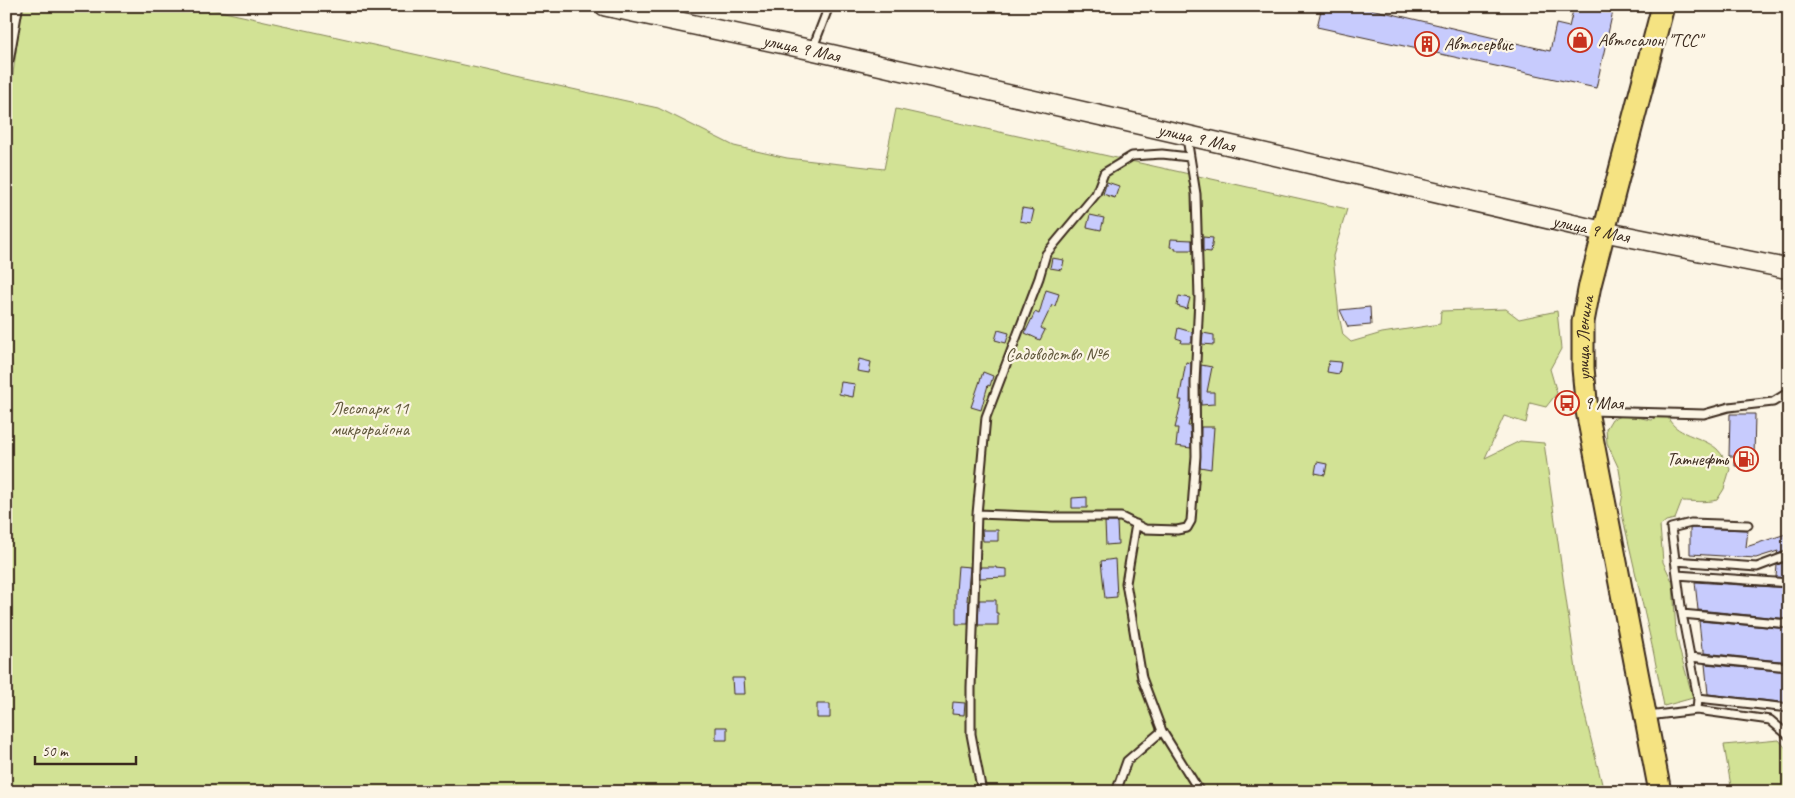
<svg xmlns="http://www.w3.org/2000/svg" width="1795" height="798" viewBox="0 0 1795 798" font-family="Caveat,sans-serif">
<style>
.green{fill:#d2e295;stroke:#86865a}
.building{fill:#c7cbfd;stroke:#3b2a1e}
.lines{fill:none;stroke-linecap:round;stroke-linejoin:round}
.service-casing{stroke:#3b2a1e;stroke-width:11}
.minor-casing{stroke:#3b2a1e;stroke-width:18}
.secondary-casing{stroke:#3b2a1e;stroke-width:22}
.primary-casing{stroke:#3b2a1e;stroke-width:25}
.service{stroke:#fcf5e5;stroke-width:7}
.minor{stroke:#fcf5e5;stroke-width:14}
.secondary{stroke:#fcf5e5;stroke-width:19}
.primary{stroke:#f5e382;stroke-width:21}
.labels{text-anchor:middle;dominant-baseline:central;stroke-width:4.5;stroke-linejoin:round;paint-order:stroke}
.poi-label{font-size:18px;fill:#3b2a1e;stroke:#fcf5e5;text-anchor:start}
.street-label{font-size:18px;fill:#3b2a1e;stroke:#fcf5e5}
.park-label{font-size:18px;fill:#61583c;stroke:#fcf5e5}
</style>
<rect width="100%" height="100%" fill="#fcf5e5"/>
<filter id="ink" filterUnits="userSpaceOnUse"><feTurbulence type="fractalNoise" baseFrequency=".02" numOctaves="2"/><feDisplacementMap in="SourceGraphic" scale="10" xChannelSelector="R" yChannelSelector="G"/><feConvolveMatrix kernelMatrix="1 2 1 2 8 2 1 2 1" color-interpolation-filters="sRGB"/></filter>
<g filter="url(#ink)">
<path class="green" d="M22,6H197L658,108L734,146L787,158L884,169L896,109L1347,209L1333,256L1339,315L1343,335L1351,342L1382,333L1440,324L1441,311L1506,309L1519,319L1557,311L1561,349L1550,369L1557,393L1546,407L1530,403L1526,423L1504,416L1485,458L1520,441L1544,443L1579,691L1604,792H6V126Z
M1626,415L1651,420L1656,417L1667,415C1674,436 1701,435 1717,449C1723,455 1726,462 1730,469L1724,489L1717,500C1706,503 1694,501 1682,501L1675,519L1666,521L1660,526L1663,562L1673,583L1676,633L1680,652L1693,698L1664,706L1653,650L1622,514L1621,504L1623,493L1619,469L1607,443L1606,429L1612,419Z
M1779,740L1789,752V792H1732L1724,745Z"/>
<path class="building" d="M1322,6H1358L1550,51L1556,24L1569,27L1574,6H1592L1613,11L1596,88L1317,27Z
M1107,182L1119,186L1115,198L1103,194Z
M1022,208L1034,210L1031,223L1020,221Z
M1090,215L1104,218L1101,230L1087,227Z
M1203,237L1213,238L1211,252L1203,251Z
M1171,239L1192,240V250H1175L1176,248L1170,247Z
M1052,258L1064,260L1062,270L1050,268Z
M1046,290L1059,294L1055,306L1052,305L1041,328L1045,330L1040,340L1025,333L1035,312L1039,314Z
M1179,296L1190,298L1187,309L1177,306Z
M1370,307L1371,325L1348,327L1340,310Z
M1178,328L1192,332V343H1181L1182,340L1176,338Z
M998,330L1009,333L1006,343L995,340Z
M1203,333L1214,335V345L1202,344Z
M859,359L871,362L869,373L857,371Z
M1329,361L1341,362L1339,374L1327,372Z
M1186,362L1191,363L1190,417L1188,426H1190L1191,448L1176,446L1178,428H1175L1182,400H1179Z
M1201,365L1212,367L1207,392H1214V404L1201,405Z
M983,372L993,376L990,386L988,385L981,410L971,407Z
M841,382L855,384L853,397L839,394Z
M1730,414H1755L1754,457H1748V466H1735V456H1729Z
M1201,427H1214L1211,469L1200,467Z
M1317,462L1327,464L1325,475L1315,473Z
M1087,497V508H1072V498Z
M1105,522H1117L1118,544L1106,545Z
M1692,528L1748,530L1746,547L1789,533V550L1777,554L1778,551L1756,558L1690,554V529Z
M982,530H998V541H983Z
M1115,559L1117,597L1105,598L1101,561Z
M1789,561V578L1776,577L1777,565Z
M958,566L970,567L967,601H969L968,624H956V592Z
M980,567H996V568L1007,569V577L980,578Z
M1695,582L1789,588V619L1698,610Z
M979,600H996V613H998V625H978Z
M1699,621L1789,629V662L1704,653V649H1702Z
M1705,664L1789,672V703L1708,694Z
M732,678H744L745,694H733Z
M953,702L965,703L964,715L952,714Z
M817,704H830V718H817Z
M716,727H727V740H716Z"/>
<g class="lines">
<defs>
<path id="service" d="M812,50L829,6
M1590,411L1704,414L1729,407L1773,402L1789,392
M977,514L986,417L1039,278L1046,254L1096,194L1104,173L1132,156L1162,154L1189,157
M1136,524L1126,583L1142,678L1162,731L1200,792
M1675,561L1757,567L1789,555
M1677,575L1789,583
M1682,614L1789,624
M1690,657L1789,667
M1698,698L1789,708
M1697,710L1770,720L1789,736
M1648,716L1697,710L1698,698L1682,614L1671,528L1691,523L1748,525
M982,792L971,734V687L977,514L1054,517H1121L1145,529L1177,530L1187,528L1191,521L1196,456L1195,383L1199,298L1196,194L1187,138
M1116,792L1127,761L1162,731"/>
<path id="minor" d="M6,58L15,6"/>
<g id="secondary">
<path id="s1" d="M605,6L812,50L1186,135L1605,232L1789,269"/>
</g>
<g id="primary">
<path id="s2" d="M1660,792L1587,411L1583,368V322L1590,285L1663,6"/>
</g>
</defs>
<use href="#service" class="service-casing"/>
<use href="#minor" class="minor-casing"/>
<use href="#secondary" class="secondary-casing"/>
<use href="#primary" class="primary-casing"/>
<use href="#service" class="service"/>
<use href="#minor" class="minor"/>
<use href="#secondary" class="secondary"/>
<use href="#primary" class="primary"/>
</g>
</g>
<defs>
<symbol id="shop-ring" viewBox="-11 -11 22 22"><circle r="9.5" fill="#fcf5e5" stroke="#c8321e" stroke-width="1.5"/><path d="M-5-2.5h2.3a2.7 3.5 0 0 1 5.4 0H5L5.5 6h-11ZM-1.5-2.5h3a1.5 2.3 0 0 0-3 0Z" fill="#c8321e"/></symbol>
<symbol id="building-ring" viewBox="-11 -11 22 22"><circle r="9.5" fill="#fcf5e5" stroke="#c8321e" stroke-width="1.5"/><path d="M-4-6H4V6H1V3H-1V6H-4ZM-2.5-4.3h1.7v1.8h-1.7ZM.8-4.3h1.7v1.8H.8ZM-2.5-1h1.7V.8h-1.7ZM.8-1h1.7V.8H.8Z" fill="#c8321e"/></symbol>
<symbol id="bus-ring" viewBox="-11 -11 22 22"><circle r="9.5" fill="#fcf5e5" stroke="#c8321e" stroke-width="1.5"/><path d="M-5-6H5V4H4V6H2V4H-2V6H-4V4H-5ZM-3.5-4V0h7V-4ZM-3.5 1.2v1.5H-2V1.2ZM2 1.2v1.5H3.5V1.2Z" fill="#c8321e"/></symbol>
<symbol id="fuel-ring" viewBox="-11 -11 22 22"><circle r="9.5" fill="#fcf5e5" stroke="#c8321e" stroke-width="1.5"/><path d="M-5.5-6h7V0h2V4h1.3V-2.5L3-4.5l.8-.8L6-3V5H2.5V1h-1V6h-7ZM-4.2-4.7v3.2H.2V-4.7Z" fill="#c8321e"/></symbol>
</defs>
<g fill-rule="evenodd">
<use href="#shop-ring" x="1566" y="26" width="28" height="28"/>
<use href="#building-ring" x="1413" y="30" width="28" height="28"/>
<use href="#bus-ring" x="1553" y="389" width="28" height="28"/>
<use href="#fuel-ring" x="1732" y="445" width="28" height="28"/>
</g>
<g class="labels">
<g class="poi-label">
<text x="1598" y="40">Автосалон "ТСС"</text>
<text x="1444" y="44">Автосервис</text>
<text x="1584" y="403">9 Мая</text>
<text x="1728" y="459" text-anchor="end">Татнефть</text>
</g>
<g class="street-label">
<text stroke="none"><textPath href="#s1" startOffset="201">улица 9 Мая</textPath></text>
<text stroke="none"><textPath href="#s1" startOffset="606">улица 9 Мая</textPath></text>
<text stroke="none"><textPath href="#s1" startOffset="1011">улица 9 Мая</textPath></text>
<text stroke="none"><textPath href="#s2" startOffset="461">улица Ленина</textPath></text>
</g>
<g class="park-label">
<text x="1057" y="354">Садоводство №6</text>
<text x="370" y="408">Лесопарк 11<tspan x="370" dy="21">микрорайона</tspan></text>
</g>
</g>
<rect width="1795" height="798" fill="none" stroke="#fcf5e5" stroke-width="25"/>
<rect x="12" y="12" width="1770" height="773" fill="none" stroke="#3b2a1e" stroke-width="2" filter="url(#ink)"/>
<path d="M35 756v8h101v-8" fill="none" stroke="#3b2a1e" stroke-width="2.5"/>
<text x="42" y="756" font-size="15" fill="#3b2a1e" stroke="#fcf5e5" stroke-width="4" paint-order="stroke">50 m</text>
</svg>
